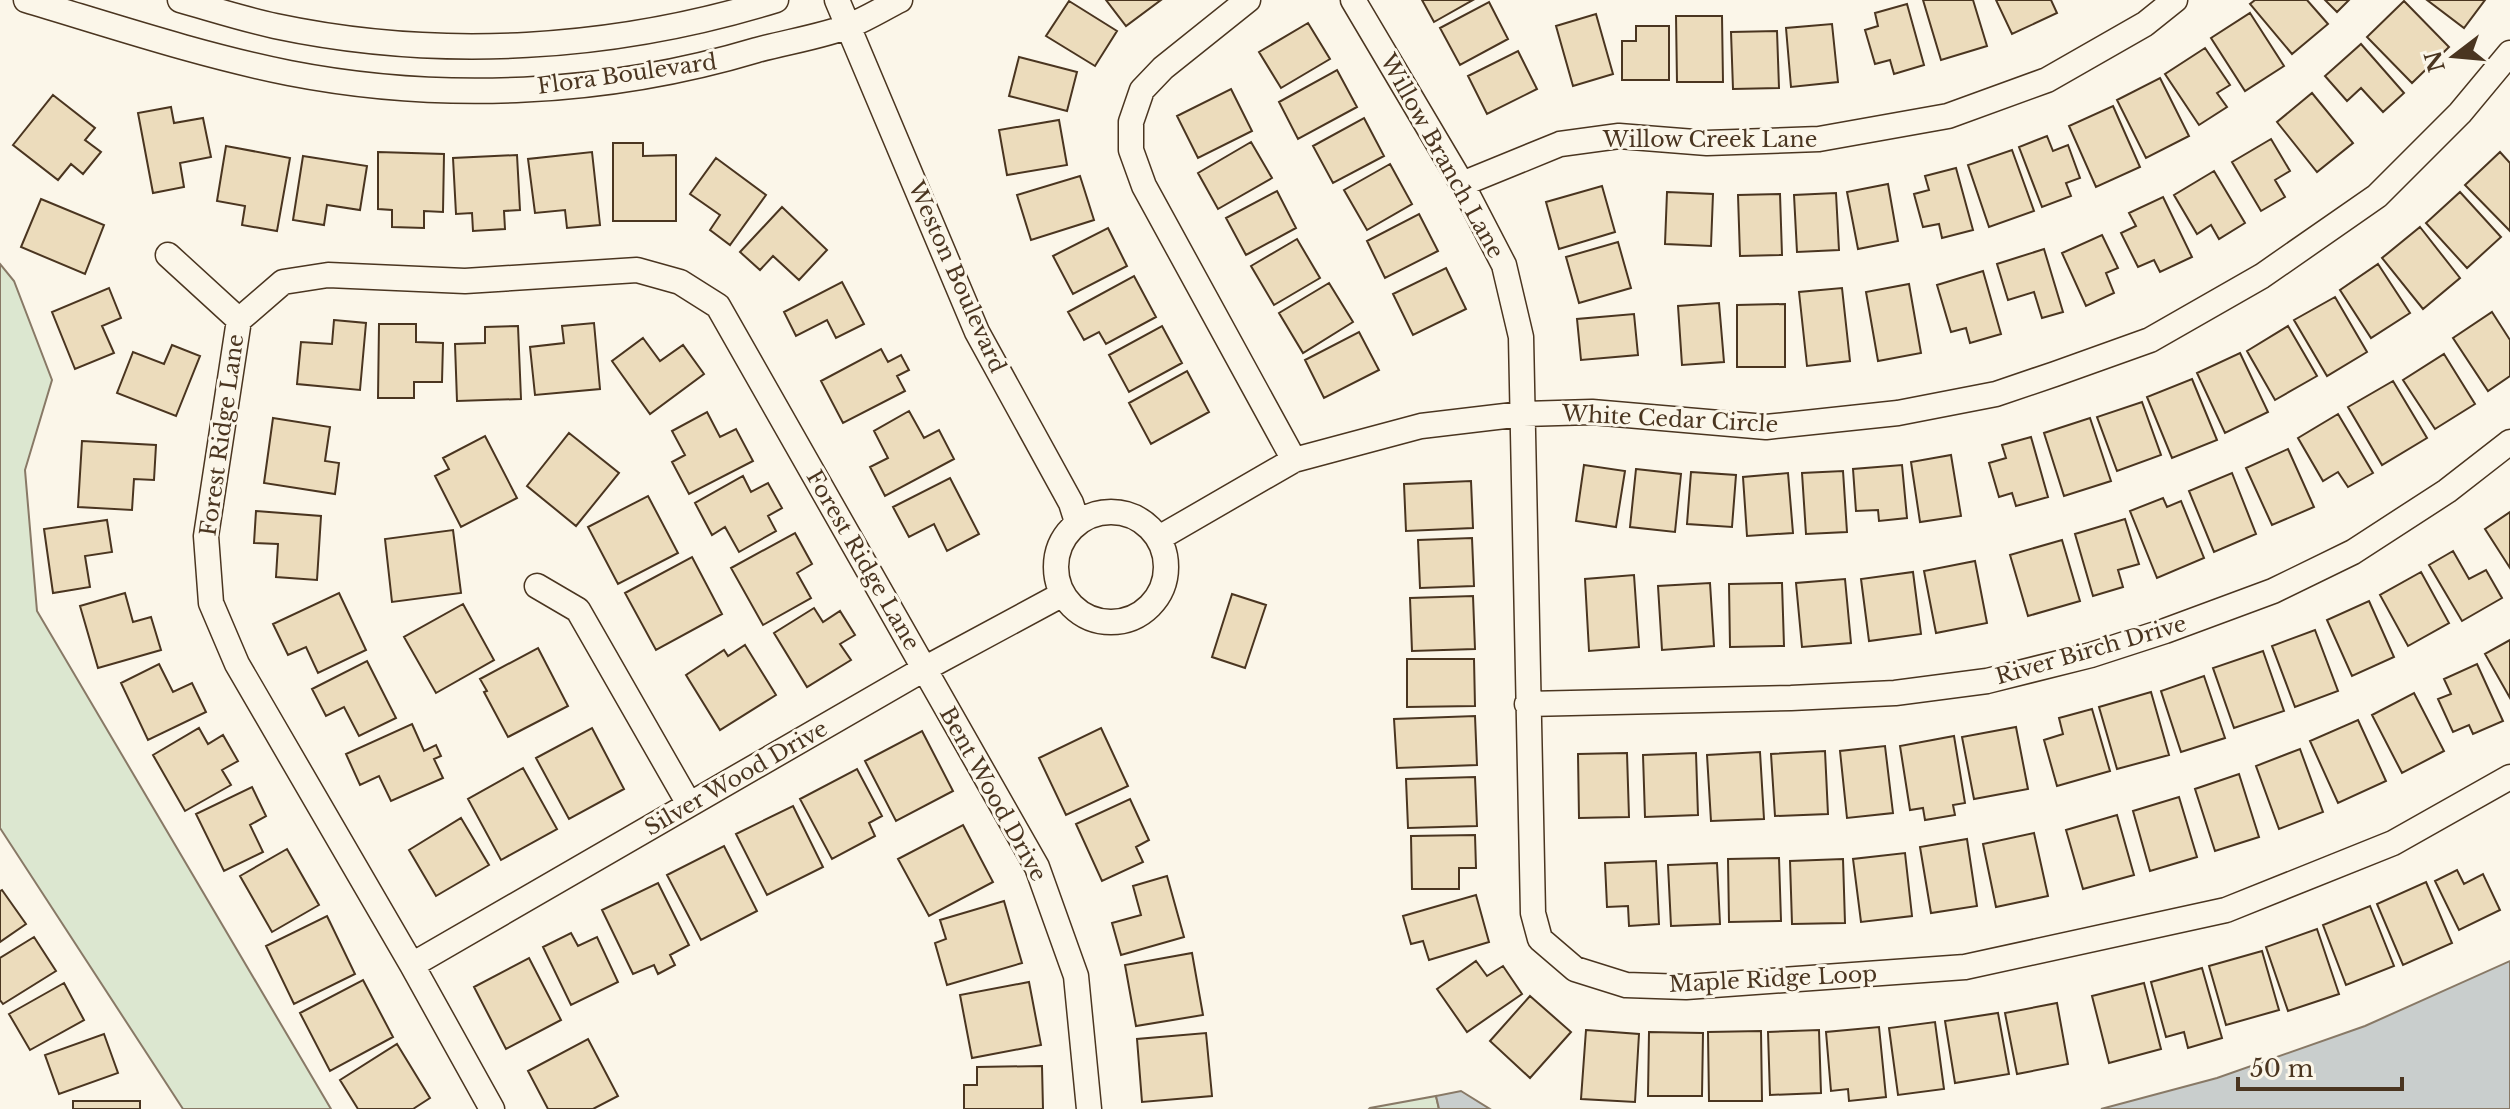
<svg xmlns="http://www.w3.org/2000/svg" width="2510" height="1109" viewBox="0 0 2510 1109" font-family="'Libre Baskerville',serif">
<style>
.green{fill:#dce7d0;stroke:#887966;stroke-width:2}
.water{fill:#c9cecd;stroke:#887966;stroke-width:2}
.building{fill:#ecdcbc;stroke:#4a3520;stroke-width:2}
.lines{fill:none;stroke-linecap:round;stroke-linejoin:round}
.minor-casing{stroke:#4a3520;stroke-width:27}
.minor{stroke:#fbf6e9;stroke-width:24}
.labels{text-anchor:middle;dominant-baseline:central;stroke-width:6;stroke-linejoin:round;paint-order:stroke}
.street-label{font-size:22px;fill:#4a3520;stroke:#fbf6e9}
</style>
<rect width="100%" height="100%" fill="#fbf6e9"/>
<path class="green" d="M0,264L14,281L52,380L25,470L37,611L331,1109H183L0,828Z
M1436,1096L1439,1109H1369L1370,1108Z"/>
<path class="water" d="M2510,961V1109H2101L2217,1078L2365,1026Z
M1461,1091L1490,1109H1439L1436,1096Z"/>
<path class="building" d="M1106,0H1161L1126,26Z
M1422,0H1473L1434,22Z
M1923,0H1973L1987,46L1941,60Z
M1996,0H2051L2057,13L2012,34Z
M2255,0H2307L2328,24L2292,54L2250,4Z
M2325,0H2349L2337,12Z
M2427,0H2485L2464,28Z
M1069,1L1117,31L1095,66L1046,36Z
M2404,1L2449,47L2412,83L2367,37Z
M1489,2L1508,39L1460,65L1440,28Z
M1907,4L1924,65L1894,74L1890,60L1875,64L1865,30L1878,26L1875,13Z
M2250,13L2284,66L2245,91L2211,38Z
M1596,14L1613,74L1573,86L1556,26Z
M1676,16H1722L1723,82H1677Z
M1308,23L1330,59L1281,88L1259,52Z
M1832,24L1838,82L1791,87L1786,28Z
M1636,26H1669V80H1622V41H1636Z
M1777,31L1779,88L1733,89L1731,32Z
M2361,44L2404,93L2383,112L2361,88L2347,101L2325,76Z
M2205,48L2230,85L2217,93L2227,107L2199,125L2165,74Z
M1518,51L1537,89L1487,114L1468,76Z
M1019,57L1077,72L1067,111L1009,96Z
M1337,70L1357,107L1298,139L1279,102Z
M2160,78L2189,136L2146,158L2117,100Z
M1231,89L1252,131L1198,158L1177,116Z
M2312,93L2353,143L2317,172L2277,122Z
M53,95L95,128L85,140L101,152L83,174L71,164L58,180L13,145Z
M2113,106L2140,167L2096,187L2069,126Z
M171,107L174,123L203,118L211,157L180,163L184,187L153,193L138,113Z
M1364,118L1384,156L1333,183L1313,146Z
M1059,120L1067,165L1007,175L999,130Z
M2047,136L2053,151L2068,145L2080,178L2066,183L2071,196L2042,207L2019,147Z
M2271,139L2290,171L2275,180L2285,197L2261,211L2232,162Z
M1251,142L1272,178L1218,209L1198,173Z
M613,143H643V156L676,155V221H613Z
M226,146L290,158L277,231L242,225L245,206L217,201Z
M2012,150L2034,211L1989,227L1968,165Z
M378,152L444,154L443,212L424,211V228L392,227V210L378,209Z
M592,152L600,225L567,228L565,210L535,213L528,159Z
M2500,152L2510,163V231L2465,185Z
M517,155L520,210L504,211L505,229L473,231L472,213L456,214L453,158Z
M303,156L367,166L360,210L327,205L324,225L293,220Z
M716,158L766,195L730,245L710,230L720,215L690,194Z
M1390,164L1412,204L1367,230L1344,190Z
M1956,168L1973,230L1942,238L1939,224L1923,227L1914,194L1929,190L1925,176Z
M2214,171L2245,223L2219,239L2211,225L2197,234L2174,195Z
M1080,176L1094,220L1031,240L1017,195Z
M1888,184L1898,241L1858,249L1847,192Z
M1602,186L1615,232L1559,249L1546,202Z
M1277,191L1296,228L1246,255L1226,218Z
M1667,192L1713,194L1711,246L1665,244Z
M2460,192L2501,237L2467,268L2426,223Z
M1836,193L1839,250L1797,252L1794,195Z
M1780,194L1782,255L1740,256L1738,195Z
M2163,197L2192,257L2160,272L2154,260L2138,267L2121,233L2136,226L2129,213Z
M41,199L104,225L85,274L21,247Z
M782,207L827,250L799,280L773,256L760,270L740,252Z
M1419,214L1438,251L1385,278L1367,241Z
M2420,227L2460,278L2423,309L2382,258Z
M1108,228L1127,266L1073,294L1053,256Z
M2102,235L2118,268L2106,273L2114,293L2086,306L2062,253Z
M1297,239L1320,278L1274,305L1251,266Z
M1618,242L1631,288L1579,303L1566,257Z
M2044,249L2063,312L2042,318L2034,292L2008,300L1997,264Z
M2378,264L2410,313L2371,338L2340,290Z
M1446,268L1466,309L1413,335L1393,294Z
M1983,271L2001,334L1970,343L1966,328L1951,332L1937,285Z
M1134,276L1156,317L1106,344L1099,332L1084,340L1068,312Z
M842,282L864,324L836,338L827,320L796,336L784,312Z
M1329,283L1353,322L1303,353L1279,313Z
M1909,284L1921,353L1878,361L1866,292Z
M109,288L121,318L102,326L114,353L75,369L52,312Z
M1842,288L1850,361L1807,366L1799,292Z
M2335,297L2367,352L2327,376L2294,320Z
M1719,303L1724,362L1682,365L1678,306Z
M1785,304V367H1737V305Z
M2492,312L2510,340V376L2488,391L2453,338Z
M1634,314L1638,355L1581,360L1577,319Z
M334,320L366,323L360,390L297,384L301,342L332,344Z
M594,323L600,389L535,395L530,347L564,343L562,326Z
M379,324H416V342L443,343L442,382H414V398H378Z
M518,326L521,399L457,401L455,344L485,343V327Z
M1162,326L1182,363L1129,392L1109,355Z
M2288,326L2317,376L2275,400L2247,351Z
M1359,332L1379,370L1324,398L1305,360Z
M643,338L660,361L683,345L704,374L650,414L612,361Z
M172,345L200,356L176,416L117,393L133,352L164,364Z
M881,349L888,362L901,355L909,370L897,376L905,391L843,423L821,381Z
M2240,353L2268,412L2225,433L2197,373Z
M2444,354L2475,404L2435,429L2403,380Z
M1187,371L1209,412L1151,444L1129,403Z
M2192,379L2217,440L2172,458L2147,397Z
M2393,381L2427,438L2382,465L2348,407Z
M2142,402L2161,455L2117,471L2097,417Z
M909,411L924,438L939,430L954,459L885,496L870,467L888,458L874,431Z
M707,412L720,437L736,429L753,461L689,494L672,462L685,455L672,431Z
M2338,414L2373,473L2348,487L2338,472L2323,481L2298,438Z
M273,418L330,427L325,461L339,463L335,494L264,483Z
M2090,418L2111,481L2064,496L2044,433Z
M569,433L619,473L576,526L527,486Z
M485,436L517,498L461,527L435,476L449,469L443,458Z
M2031,437L2048,497L2016,506L2012,493L1999,497L1989,463L2006,458L2002,445Z
M82,441L156,445L154,480L134,479L132,510L78,507Z
M2288,449L2314,507L2272,525L2246,468Z
M1951,455L1961,516L1920,522L1911,462Z
M1584,465L1625,471L1616,527L1576,521Z
M1902,465L1907,518L1879,521L1878,510L1856,511L1853,469Z
M1636,469L1681,474L1675,532L1630,527Z
M1843,471L1847,532L1806,534L1802,473Z
M1691,472L1736,475L1732,527L1687,524Z
M1788,473L1793,533L1747,536L1743,477Z
M2232,473L2256,534L2214,552L2189,491Z
M743,476L751,492L768,483L782,508L768,516L776,531L739,552L725,527L712,535L695,503Z
M950,478L979,534L947,551L934,524L909,537L893,507Z
M1471,481L1473,528L1406,531L1404,484Z
M648,496L678,553L618,584L588,527Z
M2163,498L2167,507L2181,501L2204,558L2157,578L2130,511Z
M256,511L321,516L317,580L276,577L278,544L254,543Z
M2510,512V568L2485,529Z
M2125,519L2139,564L2118,570L2123,587L2093,596L2075,534Z
M107,520L112,552L85,556L90,587L53,593L44,529Z
M453,530L461,593L392,602L385,539Z
M795,533L812,564L797,573L811,598L763,625L731,568Z
M1472,538L1474,586L1420,588L1418,540Z
M2062,540L2080,601L2028,616L2010,555Z
M2453,551L2469,579L2486,570L2502,598L2462,621L2429,565Z
M692,557L722,614L656,650L625,593Z
M1975,561L1987,623L1936,633L1924,571Z
M1913,572L1921,634L1869,641L1861,579Z
M2421,572L2449,623L2408,646L2380,595Z
M1634,575L1639,647L1589,651L1585,579Z
M1845,579L1851,643L1802,647L1796,583Z
M1710,583L1714,646L1662,650L1658,586Z
M1782,583L1784,646L1730,647L1729,584Z
M125,593L133,622L151,617L161,650L98,668L80,606Z
M339,593L366,650L318,673L306,647L288,655L273,624Z
M1232,594L1266,605L1245,668L1212,657Z
M1473,596L1475,649L1412,651L1410,598Z
M2369,601L2394,657L2352,676L2327,620Z
M463,604L494,660L436,693L404,637Z
M814,608L823,622L840,611L855,635L840,644L851,660L807,687L774,633Z
M2315,630L2338,691L2295,707L2272,646Z
M2510,640V698L2485,654Z
M745,645L776,695L720,730L686,675L724,650L728,656Z
M538,648L568,706L508,737L484,692L487,691L480,679Z
M2263,651L2284,711L2234,728L2213,668Z
M1407,659H1474L1475,706L1407,707Z
M367,661L396,718L359,736L344,707L326,716L312,689Z
M159,664L173,692L192,683L206,712L148,740L121,683Z
M2477,664L2503,721L2473,734L2469,725L2453,732L2438,699L2451,694L2444,679Z
M2204,676L2225,738L2181,752L2161,691Z
M2151,692L2169,755L2117,769L2099,707Z
M2414,693L2444,751L2402,773L2372,715Z
M2092,709L2110,771L2057,786L2044,740L2063,734L2059,718Z
M1475,716L1477,765L1397,768L1394,719Z
M2358,720L2386,781L2338,803L2310,741Z
M412,724L424,751L436,745L441,756L434,759L443,778L391,801L379,776L360,785L346,754Z
M2016,727L2028,789L1974,799L1962,737Z
M199,728L208,744L223,735L238,761L222,770L231,785L185,811L153,755Z
M592,728L624,789L569,819L536,758Z
M1101,728L1128,786L1066,815L1039,758Z
M922,731L953,791L896,821L865,761Z
M1954,736L1965,803L1953,805L1955,815L1925,820L1923,808L1910,810L1900,746Z
M1885,746L1893,813L1847,818L1840,751Z
M2300,749L2323,812L2279,829L2256,766Z
M1825,751L1828,814L1775,816L1771,754Z
M1760,752L1764,819L1711,821L1707,755Z
M1627,753L1629,817L1579,818L1578,754Z
M1696,753L1698,815L1645,817L1643,755Z
M523,768L557,829L501,860L468,799Z
M857,769L882,816L869,823L875,836L832,859L800,799Z
M2239,774L2259,837L2215,851L2195,789Z
M1475,777L1477,826L1408,828L1406,779Z
M252,787L266,816L250,825L263,852L224,871L196,814Z
M2179,797L2197,857L2150,871L2133,811Z
M1130,799L1149,840L1136,847L1143,862L1102,881L1076,824Z
M793,806L823,867L767,895L736,834Z
M2117,815L2134,875L2083,889L2066,830Z
M461,818L489,865L436,896L409,850Z
M963,825L993,882L929,916L898,859Z
M2034,833L2048,896L1996,907L1983,844Z
M1475,835L1476,868H1459V889H1412L1411,836Z
M1967,839L1977,906L1931,913L1920,847Z
M724,846L757,911L701,940L667,875Z
M287,849L319,905L272,932L240,876Z
M1905,853L1912,916L1861,922L1853,859Z
M1779,858L1781,921L1729,922L1728,859Z
M1843,859L1845,923L1792,924L1790,861Z
M1656,861L1659,924L1629,926L1628,906L1607,907L1605,863Z
M1717,863L1720,924L1671,926L1668,865Z
M2457,870L2464,884L2483,874L2500,910L2459,930L2435,881Z
M1167,876L1184,937L1121,955L1112,923L1141,915L1133,886Z
M2426,882L2452,943L2403,965L2377,904Z
M658,883L689,945L670,955L675,965L658,974L654,965L633,974L602,910Z
M2,890L26,924L0,942V891Z
M1476,895L1489,942L1429,960L1423,941L1411,944L1403,916Z
M1004,901L1022,963L947,985L935,943L946,939L940,920Z
M2370,906L2394,966L2346,985L2323,925Z
M327,916L355,974L294,1004L266,946Z
M2317,929L2339,994L2288,1011L2266,947Z
M571,933L578,946L597,937L618,982L571,1005L543,947Z
M34,937L56,971L3,1004L0,1000V958Z
M2262,951L2279,1010L2226,1025L2209,966Z
M1192,953L1203,1015L1136,1026L1125,965Z
M529,958L561,1020L506,1049L474,987Z
M1476,961L1487,976L1503,966L1522,994L1467,1032L1437,989Z
M2202,968L2222,1038L2188,1048L2184,1032L2166,1037L2151,982Z
M363,980L393,1037L330,1071L300,1013Z
M1029,982L1041,1045L972,1058L960,995Z
M64,983L84,1020L30,1050L9,1014Z
M2144,983L2161,1049L2109,1063L2092,996Z
M1530,996L1571,1032L1530,1078L1490,1041Z
M2057,1003L2068,1064L2017,1074L2005,1013Z
M1998,1013L2009,1074L1955,1083L1945,1021Z
M1935,1022L1944,1089L1898,1095L1889,1028Z
M1879,1027L1886,1097L1849,1101L1848,1089L1831,1091L1826,1032Z
M1586,1030L1639,1034L1635,1102L1581,1099Z
M1819,1030L1821,1093L1770,1095L1768,1032Z
M1761,1031L1762,1101H1709L1708,1032Z
M1649,1032L1703,1033L1702,1096H1648Z
M1206,1033L1212,1096L1142,1102L1137,1039Z
M104,1034L118,1073L59,1094L45,1055Z
M588,1039L618,1096L593,1109H548L528,1071Z
M397,1044L430,1098L413,1109H358L340,1080Z
M1042,1066L1043,1109H964V1085H977V1067Z
M73,1101H140V1109H73Z"/>
<g class="lines">
<defs>
<path id="minor" d="M26,0C113,26 200,55 289,73C443,103 607,95 757,50C786,42 825,36 851,25C868,18 884,8 900,0
M180,0C212,9 243,19 275,26C440,61 615,50 776,0
M837,0L977,332L1071,503L1077,522
M1248,0L1163,68L1142,90L1131,122V150L1144,186L1294,460
M1353,0L1462,184L1504,265L1521,337L1533,913L1540,939L1575,969L1626,985L1686,987L1965,967L2226,910L2393,843L2510,777
M1462,184L1560,144L1619,136L1707,143L1819,139L1948,116L2047,80L2145,24L2175,0
M168,255L239,320
M1056 567a55 55 0 1 1 110 0a55 55 0 1 1-110 0Z
M1159,538L1294,460L1421,426L1522,414L1592,412L1766,427L1898,413L1996,394L2055,374L2150,340L2262,276L2377,196L2460,113L2510,53
M537,586L578,610L689,804
M1527,704L1791,698L1895,693L1987,681L2091,655L2165,631L2273,591L2353,552L2447,491L2510,442
M412,965L924,669L1063,594
M492,1109L412,965L237,664L211,603L206,536L239,320L283,282L328,275L465,281L637,270L680,282L718,306L1037,867L1076,976L1089,1109"/>
</defs>
<use href="#minor" class="minor-casing"/>
<use href="#minor" class="minor"/>
</g>
<g class="labels">
<g class="street-label">
<text transform="translate(627 74) rotate(-8)">Flora Boulevard</text>
<text x="1710" y="139">Willow Creek Lane</text>
<text transform="translate(1442 156) rotate(61)">Willow Branch Lane</text>
<text transform="translate(957 277) rotate(66)">Weston Boulevard</text>
<text transform="translate(1670 419) rotate(3)">White Cedar Circle</text>
<text transform="translate(222 435) rotate(-82)">Forest Ridge Lane</text>
<text transform="translate(863 560) rotate(60)">Forest Ridge Lane</text>
<text transform="translate(2091 650) rotate(-16)">River Birch Drive</text>
<text transform="translate(736 778) rotate(-30)">Silver Wood Drive</text>
<text transform="translate(993 794) rotate(61)">Bent Wood Drive</text>
<text transform="translate(1773 979) rotate(-3)">Maple Ridge Loop</text>
</g>
</g>
<g transform="translate(2454 56) rotate(254)" stroke="#fbf6e9" stroke-width="6" paint-order="stroke">
<path d="M0-6L14 30L0 20L-14 30Z" fill="#4a3520"/>
<text y="-12" font-size="22" font-weight="bold" text-anchor="middle" fill="#4a3520">N</text>
</g>
<path d="M2238 1077v12h164v-12" fill="none" stroke="#4a3520" stroke-width="4"/>
<text x="2250" y="1077" font-size="24" fill="#4a3520" stroke="#fbf6e9" stroke-width="6" paint-order="stroke">50 m</text>
</svg>
